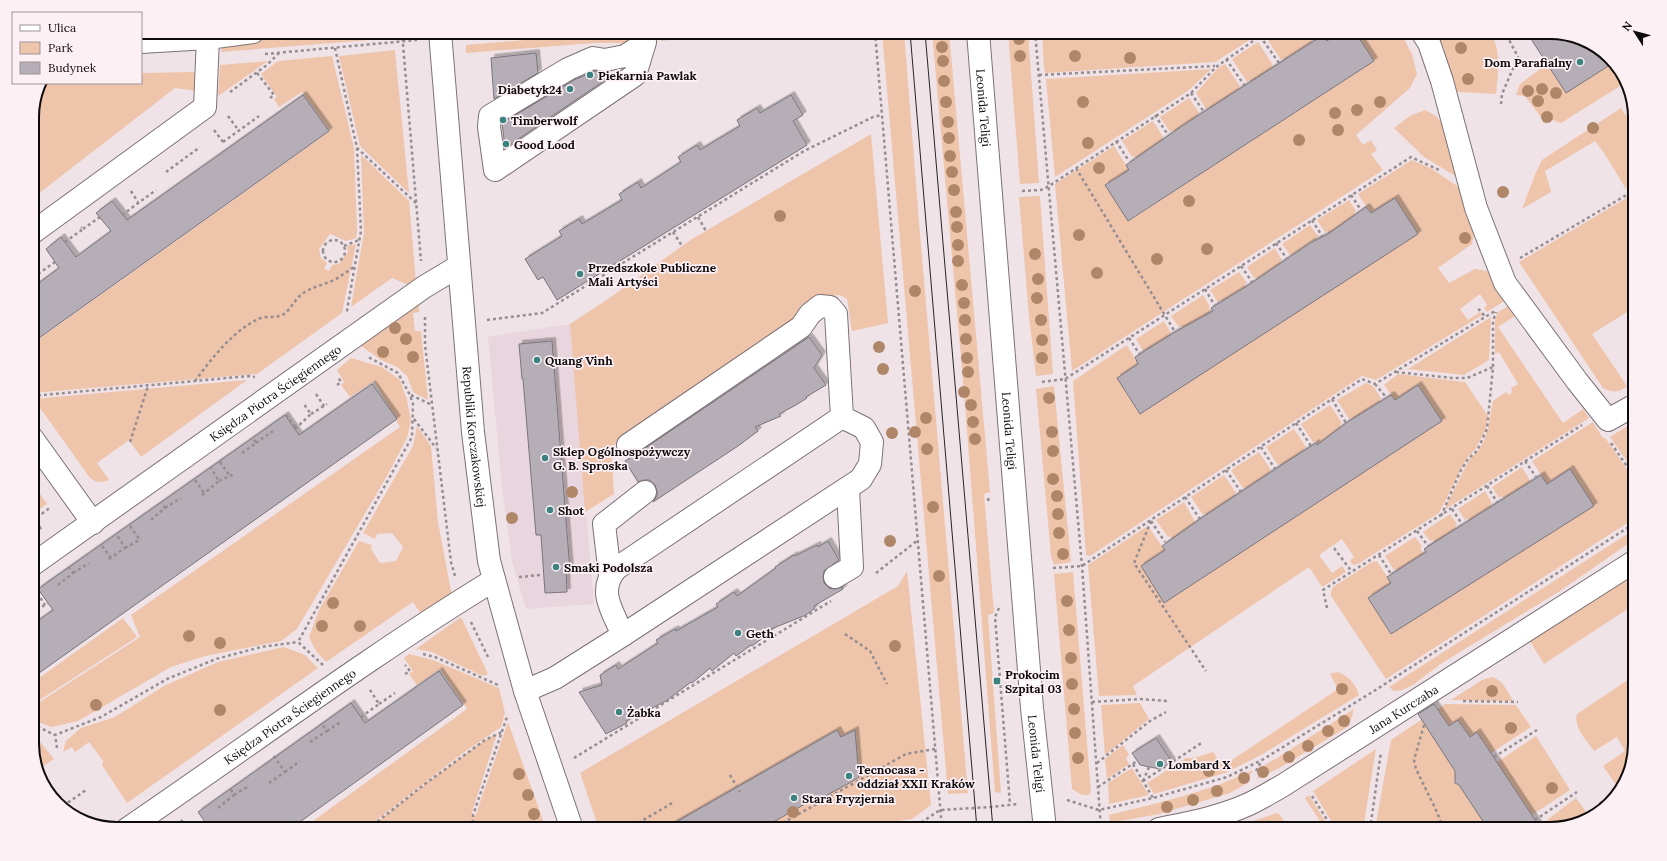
<svg xmlns="http://www.w3.org/2000/svg" width="1667" height="861" viewBox="0 0 1667 861" font-family="Lora,serif">
<style>
.built{fill:#e9d5dd}
.green{fill:#eec4aa}
.building{fill:#b5aeb6;stroke:#7b747c;filter:url(#shadow)}
.lines{fill:none;stroke-linecap:round;stroke-linejoin:round}
.minor-casing{stroke:#7c7176;stroke-width:24}
.path{stroke:#958d90;stroke-width:2.5;stroke-dasharray:3 3;stroke-linecap:butt}
.minor{stroke:#fff;stroke-width:22}
.tram{stroke:#282425;stroke-width:1}
.tree{fill:#af8768}
.poi-dot{fill:#3b8381;stroke:#fdf0f5;stroke-width:1.5}
.labels{text-anchor:middle;dominant-baseline:central;stroke-width:3.5;stroke-linejoin:round;paint-order:stroke}
.poi-label{font-size:12px;font-weight:bold;fill:#0e0b0c;stroke:#fdf0f5;text-anchor:start}
.street-label{font-size:12px;fill:#0e0b0c;stroke:#fdf0f5}
.rim{fill:none;stroke:#0e0b0c;stroke-width:2}
</style>
<defs>
<filter id="shadow"><feDropShadow dx="3.5" dy="-3.5" stdDeviation="0" flood-color="#0004"/></filter>
</defs>
<rect width="100%" height="100%" fill="#efe3e8"/>
<path class="built" d="M570,324L594,604L526,609L512,561L502,488L488,337Z"/>
<path class="green" d="M369,32H395V38L221,52L224,43Z
M623,32L632,34L631,43H594L466,53V45Z
M659,32H741L661,41Z
M882,32H904L919,222L968,793L948,794Z
M932,32H949L990,492L984,494L994,613L988,615L1001,793L995,792L964,392Z
M1008,32H1028L1039,183L1020,184Z
M1042,32H1262L1215,62L1046,73L1044,69Z
M1274,32H1309L1313,39L1311,40L1315,46L1287,64L1283,58L1281,60L1266,37Z
M1321,32H1340L1327,41Z
M1355,32H1400L1412,54L1417,74L1410,88L1356,135L1363,145L1371,140L1377,150L1371,154L1383,170L1072,371L1055,184L1114,146L1129,170L1105,185L1129,221L1374,61Z
M1436,32H1490C1502,50 1498,73 1496,94L1457,92L1443,46Z
M1258,42L1273,65L1271,66L1275,72L1254,87L1249,80L1247,82L1232,59Z
M395,50V51L409,193L360,146L339,56Z
M332,56L354,148L357,231L356,238L346,241L330,234L319,249L321,258L327,263L324,269L329,271L332,265L339,264L348,252L347,246L356,244L342,313L257,374L32,393V344L330,131L302,92L279,107L274,99L277,97L261,74L278,61Z
M268,61L218,96L220,65Z
M1550,63L1555,69L1552,72L1566,93L1613,63L1621,70L1625,83L1561,123L1540,116L1525,96L1516,95L1520,84L1547,64V65Z
M1225,64L1240,86L1238,88L1242,94L1213,113L1209,107L1206,109L1196,93L1218,68Z
M1211,69L1189,90L1055,177L1046,79Z
M196,72L197,91L175,88L38,194L32,192V112L40,83H141V73Z
M1189,98L1199,113L1197,115L1201,121L1177,136L1173,130L1170,132L1160,117Z
M1621,108L1626,116L1635,118V184L1626,189C1616,173 1607,156 1595,141L1545,171L1551,192L1522,209L1536,172L1542,160Z
M1425,110L1436,116L1444,126L1459,178L1424,157L1394,128L1410,116Z
M1153,121L1163,137L1162,138L1166,144L1138,162L1134,156L1132,157L1122,141Z
M871,134L888,323L852,331L847,299L840,295L814,297L794,319L611,447L614,494L585,512L570,324L608,299L692,239Z
M361,155L409,201L416,282L411,286L392,278L351,307L364,233Z
M1412,160L1432,169L1463,190L1475,227L1472,244L1438,268L1449,283L1475,269L1487,271L1506,300L1487,312L1484,308L1487,305L1480,294L1460,309L1468,320L1480,312L1482,315L1376,380L1362,376L1090,556L1086,555L1073,381L1127,345L1138,364L1117,378L1140,414L1418,234L1395,198L1371,213L1358,194Z
M1635,193V307L1592,334L1627,386C1619,393 1613,393 1603,388L1519,262Z
M1040,196L1053,374L1036,376L1029,316L1019,197Z
M1349,200L1356,211L1354,213L1358,219L1331,237L1327,231L1325,232L1317,220Z
M1310,225L1318,236L1316,238L1320,244L1295,260L1292,254L1290,255L1282,244Z
M1275,248L1282,260L1280,261L1284,267L1260,283L1256,277L1254,278L1247,267Z
M1239,272L1247,283L1244,285L1248,291L1225,306L1221,300L1218,302L1210,290Z
M1203,295L1210,307L1209,308L1213,314L1185,332L1181,326L1179,327L1171,316Z
M419,302V312L413,313L415,331H421L428,400L413,392L407,376L397,367L381,360L360,345Z
M1511,304L1516,311L1515,316L1498,327L1563,423L1583,409L1589,418L1444,510L1469,460L1478,451L1484,441L1488,428L1493,401L1506,392L1509,395L1512,392L1511,388L1518,384L1499,352L1495,354V321L1497,313Z
M1491,317L1489,360L1464,375L1408,369Z
M1164,321L1171,333L1169,334L1173,340L1150,355L1146,349L1143,351L1136,339Z
M1635,347V369L1629,357L1631,350Z
M351,358L382,367L400,380L407,400L411,421L407,438L387,476L297,629L281,641L205,656L171,667L78,721L52,727L32,720V707L140,637L131,615L400,427L374,381L350,397L341,385L344,382L337,370Z
M1398,374L1465,382L1488,416L1486,429L1480,440L1475,450L1467,458L1439,513L1358,564L1353,565L1350,561L1354,557L1342,539L1319,555L1332,573L1342,566L1346,572L1322,587L1309,567L1133,686L1137,695L1099,696L1088,565L1146,527L1149,528L1165,550L1142,566L1164,603L1442,421L1418,385L1395,400L1384,385Z
M247,380L141,457L129,440L97,463L109,480C101,483 97,483 90,478L41,409L32,415V399Z
M1366,383L1373,386L1381,398L1379,400L1383,406L1356,424L1352,417L1349,419L1337,400Z
M1054,386L1071,562L1054,565L1051,556L1036,389Z
M1330,405L1342,423L1340,425L1344,431L1320,447L1316,441L1313,442L1301,424Z
M1593,422L1602,437L1606,439L1635,481V518L1386,679L1331,596V592L1333,587L1372,562L1377,561L1391,583L1368,598L1391,634L1593,506L1570,469L1547,484L1532,461Z
M1629,425H1635V473L1610,437Z
M417,426L431,446L438,522L452,596L422,615L413,602L326,662L316,651L309,637L319,610L359,541L372,545L371,549L380,563L396,561L403,547L392,533L377,534L375,539L363,533L413,446Z
M1294,429L1306,447L1304,449L1308,455L1285,471L1280,464L1278,465L1266,447Z
M1259,452L1271,470L1269,472L1273,478L1249,494L1245,487L1243,488L1231,470Z
M1522,467L1535,489L1509,506L1502,496L1499,498L1492,487Z
M1224,475L1236,493L1234,494L1238,501L1209,520L1205,513L1203,515L1191,497Z
M32,482L47,504L32,515Z
M1485,491L1492,503L1490,504L1496,514L1474,528L1468,518L1465,520L1458,509Z
M1184,502L1198,527L1175,542L1170,536L1168,537L1156,520Z
M1450,514L1457,524L1455,526L1461,536L1439,550L1433,540L1430,541L1423,532Z
M1635,529V539L1560,591L1442,663L1413,685L1402,690L1394,691L1389,687Z
M1415,537L1422,546L1420,548L1427,558L1400,575L1396,569L1394,570L1385,556Z
M907,571L931,805L912,819L861,826L852,829H599L580,773L898,586Z
M1073,572L1091,792L1089,795H1082L1072,789L1054,574Z
M1635,572V604L1544,664L1530,641Z
M461,617L488,674L483,676L432,652L416,649Z
M123,618L137,637L32,705V683Z
M284,647L305,655L318,668L127,803L102,765L103,761L89,742L75,752L72,747L63,752L66,741L81,728L115,717L164,686L218,662Z
M409,654L433,660L499,688L505,713L501,727L463,753L365,829H302L467,709L440,669L417,685L409,674L413,671L404,658Z
M1338,672C1348,676 1356,684 1359,695L1261,755L1225,773L1154,794L1147,783L1186,758H1194L1213,752L1223,766L1338,689L1330,674Z
M1635,675V744L1626,782L1619,789L1603,766L1625,751L1617,737L1594,751C1587,741 1573,727 1577,714Z
M1491,677C1503,679 1508,692 1513,701L1451,700L1482,680Z
M1140,703L1149,719L1105,755L1101,705Z
M1445,704L1516,705L1531,727L1491,753L1477,733L1444,754L1457,774L1455,775V783L1462,787L1472,797L1468,800L1475,809L1479,807L1484,816L1481,818L1486,827L1490,825L1493,829H1375L1391,740Z
M1354,709L1349,726L1281,767L1257,779L1263,766L1277,758Z
M508,722L546,829H368L425,784L485,740L497,734L472,812L475,817Z
M32,734L37,738L54,759L39,769L32,750Z
M1536,736L1570,790L1532,815L1497,762Z
M1123,745L1129,755L1126,758L1129,764L1107,779L1105,759Z
M1376,749L1363,829H1336L1313,791Z
M1132,768L1149,795L1109,804L1108,783Z
M1253,770L1244,785L1230,793L1159,814L1110,823L1109,815C1158,803 1208,792 1253,770Z
M40,774L62,804L46,791Z
M1309,795L1330,829H1325L1305,798Z
M1576,798L1587,813L1585,820L1550,829H1541L1539,826Z
M1277,813L1280,815L1289,829H1229Z"/>
<path class="building" d="M1340,32H1355L1374,61L1128,221L1105,185L1129,170L1126,165L1185,124L1323,35L1327,41Z
M1543,32H1550L1588,41L1613,63L1566,93L1531,39Z
M536,53L538,73L494,99L491,58Z
M595,71L599,72L605,80L505,148L502,123L574,80Z
M303,95L329,131L32,343V288L59,268L46,249L61,237L76,257L111,231L96,213L112,201L127,220Z
M791,95L803,115L793,121L807,145L557,300L543,277L538,280L525,259L562,236L559,231L579,219L582,224L622,200L619,194L638,182L641,188L681,162L678,157L697,145L700,150L740,126L737,120L757,108L760,113Z
M1395,198L1418,234L1140,414L1117,378L1138,364L1135,357L1175,332L1213,311L1211,308L1247,286L1310,243L1328,234L1366,207L1371,213Z
M809,337L822,355L814,368L826,385L806,397L807,398L796,405L779,414L781,416L755,427L758,431L738,446L653,502L657,496V491L655,485L649,480H644L638,482L625,461L635,455Z
M552,341L570,571H566L567,592L545,593L541,535H536L523,379H522L519,344Z
M372,384L397,419L32,678V625L53,610L38,589L285,415L299,435Z
M1418,385L1442,421L1164,603L1141,566L1165,550L1162,546L1200,519L1280,466L1316,443L1317,445L1346,423L1391,395L1395,400Z
M1570,469L1594,506L1391,634L1368,598L1391,583L1387,577L1426,552L1424,549L1541,475L1547,484Z
M828,541L839,560L824,571L823,577L824,583L829,588L835,589L843,587V589L814,606L815,608L806,615L771,629L772,631L752,646L751,645L736,656L734,653L712,671L710,668L692,683L691,682L666,701L626,721L627,723L606,734L579,692L602,685L600,675L616,665L618,669L658,643L656,640L675,629L676,631L718,607L716,604L734,592L737,596L776,568L775,567L794,555L795,556L817,545L818,547Z
M439,671L463,705L290,829H210L198,812L351,703L365,723Z
M1434,704L1449,726L1458,720L1470,737L1477,732L1541,829H1488L1459,785L1455,783V771L1418,714Z
M837,730L841,737L855,730L859,777L853,781L820,799L819,796L761,829H664Z
M1156,738L1172,762L1160,769L1140,765L1132,753Z"/>
<g class="lines">
<defs>
<g id="minor">
<path id="s1" d="M440,32L473,432L489,561L525,691L572,829"/>
<path id="s2" d="M978,32L1032,708L1045,829"/>
<path d="M1422,32L1429,43L1442,81L1476,208L1505,283L1577,381L1608,420L1635,405"/>
<path d="M141,42L208,38L253,32"/>
<path d="M644,44L625,56L605,60L593,58L568,69L490,116L489,127L495,170L635,75L645,42"/>
<path d="M32,233L205,107L208,38"/>
<path d="M32,438L93,523"/>
<path id="s3" d="M32,565L424,287L459,266"/>
<path d="M610,575L604,524L645,492"/>
<path d="M835,577L852,567L848,489"/>
<path d="M623,635C613,612 596,590 617,568L842,417"/>
<path d="M525,691L555,678L623,635L861,479L870,464L872,442L864,428L842,417L836,314L830,307L820,306L810,314L801,327L628,445"/>
<path id="s4" d="M127,829C249,746 368,657 494,580"/>
<path id="s5" d="M1159,829C1188,823 1221,817 1249,804C1260,799 1271,792 1282,786L1635,561"/>
</g>
</defs>
<use href="#minor" class="minor-casing"/>
<path class="path" d="M402,32L421,261
M875,32L942,829
M1035,32L1082,566L1101,829
M1314,32L1318,38
M1260,36L1279,63
M464,37L546,32
M335,48L357,148L416,203
M265,54L417,40
M1226,59L1245,86
M257,73L274,95L270,98
M1039,75L1215,66
M230,92L267,65L279,53
M1191,93L1204,112
M1501,104L1502,94L1518,57L1505,32
M1155,115L1168,135
M228,116L239,131
M214,130L223,142L221,143
M1116,141L1129,161
M223,142L259,116
M1076,168L1175,332
M166,172L200,147
M131,191L138,202
M1022,191L1041,190L1049,186L1191,93L1216,67L1266,32
M1351,195L1361,210
M122,215L156,190
M698,217L706,231
M1312,220L1322,236
M83,229L100,217
M673,232L682,246
M323 251a11 11 0 1 1 22 0a11 11 0 1 1-22 0Z
M65,242L83,229L81,227
M1276,243L1287,259
M344,246L359,240
M1520,258L1635,190
M32,265L38,274L32,278
M1241,266L1252,282
M38,274L55,262
M1205,289L1215,306
M1478,309L1481,311L1485,317
M348,311L347,310L361,231L357,148
M425,317V345L451,562L455,576
M487,320L542,313L804,151L873,117L882,115
M1129,338L1140,355
M1396,372L1452,378H1467L1493,367
M195,381C212,358 232,332 258,319C266,315 277,319 284,314C292,308 296,297 305,292C315,286 326,284 336,279C342,275 348,271 354,267
M1042,382L1065,379L1411,157L1441,171
M1375,384L1386,397
M337,385L341,382L338,377
M316,394L324,406
M411,395L432,405
M32,396L249,376L255,377
M1332,399L1346,423
M311,414L327,404
M286,415L296,428
M414,419L436,448
M1296,423L1311,446
M295,429L311,414L303,403
M130,442L148,386
M256,443L273,431
M1611,443L1635,478
M1261,447L1275,469
M242,453L256,443L253,438
M1525,461L1536,477
M220,462L230,476
M1226,470L1241,492
M195,480L204,493
M219,481L234,474
M1487,486L1497,502
M202,495L219,481L211,468
M1185,497L1200,519
M988,498L989,503
M165,508L181,498
M1452,509L1462,524
M1441,516L1460,472L1468,459L1477,451L1487,429L1493,367V321L1496,312
M32,517L42,530
M151,520L165,508L162,503
M32,521L51,507
M1151,521L1134,563L1206,671
M1151,521L1165,542
M130,526L140,540
M1417,531L1428,546
M102,546L111,558
M125,548L141,539
M1334,548L1352,572
M1379,555L1391,574
M109,559L125,548L117,535
M1053,568L1082,566L1362,379L1375,384L1495,311
M73,573L89,563
M876,573L918,540
M519,577L540,575
M58,585L73,573L69,568
M34,588L45,605
M999,608L995,617L1010,804
M1327,608L1323,590L1582,425
M32,613L48,603
M471,622L489,659
M845,634L870,651L887,684
M423,654L435,657L498,685
M323,665L298,642L412,437L413,404L410,395L398,373L368,357
M405,674L410,671L405,665
M1463,701L1518,702
M1092,702L1140,699L1168,701
M379,704L395,693
M361,717L379,704L370,690
M32,724L55,735
M1424,725L1414,760L1416,769L1436,810L1444,829
M327,731L342,721
M310,742L327,731L322,724
M57,748L55,735L101,717L167,679L216,659L261,647L298,642
M1494,757L1537,730
M574,758L831,601
M1097,763L1150,721L1166,712
M1133,764L1153,798
M1256,771L1262,760
M285,772L300,761
M730,775L740,792
M1143,781L1203,742
M1143,781L1149,767
M269,783L285,772L273,755
M1098,787L1137,761
M234,795L249,786
M1312,796L1333,829
M1067,800L1099,810L1153,798L1227,777L1262,760L1374,691L1635,523
M1600,802L1603,806
M63,806L86,790
M218,808L234,795L230,788
M1590,818L1592,814L1602,808
M181,820L187,829
M1535,820L1577,792
M205,829L208,827
M368,829L425,784L485,740L502,732
M473,829V815L507,717
M628,829L674,802
M772,829L906,754L935,749
M868,829L919,824L940,810L991,807L1018,804
M1370,829L1381,752"/>
<use href="#minor" class="minor"/>
<path class="tram" d="M910,32L977,829
M925,32L993,829"/>
</g>
<g class="tree">
<circle cx="1019" cy="39" r="6"/>
<circle cx="942" cy="47" r="6"/>
<circle cx="1461" cy="48" r="6"/>
<circle cx="1020" cy="56" r="6"/>
<circle cx="1075" cy="56" r="6"/>
<circle cx="1130" cy="58" r="6"/>
<circle cx="943" cy="61" r="6"/>
<circle cx="1468" cy="79" r="6"/>
<circle cx="944" cy="81" r="6"/>
<circle cx="1542" cy="89" r="6"/>
<circle cx="1528" cy="91" r="6"/>
<circle cx="1556" cy="93" r="6"/>
<circle cx="1538" cy="101" r="6"/>
<circle cx="946" cy="102" r="6"/>
<circle cx="1083" cy="102" r="6"/>
<circle cx="1380" cy="102" r="6"/>
<circle cx="1357" cy="110" r="6"/>
<circle cx="1335" cy="113" r="6"/>
<circle cx="1547" cy="117" r="6"/>
<circle cx="948" cy="122" r="6"/>
<circle cx="1593" cy="128" r="6"/>
<circle cx="1338" cy="130" r="6"/>
<circle cx="949" cy="138" r="6"/>
<circle cx="1299" cy="140" r="6"/>
<circle cx="1088" cy="143" r="6"/>
<circle cx="950" cy="156" r="6"/>
<circle cx="1099" cy="168" r="6"/>
<circle cx="952" cy="172" r="6"/>
<circle cx="954" cy="190" r="6"/>
<circle cx="1503" cy="192" r="6"/>
<circle cx="1189" cy="201" r="6"/>
<circle cx="956" cy="212" r="6"/>
<circle cx="780" cy="216" r="6"/>
<circle cx="957" cy="227" r="6"/>
<circle cx="1079" cy="235" r="6"/>
<circle cx="1465" cy="238" r="6"/>
<circle cx="958" cy="245" r="6"/>
<circle cx="1207" cy="249" r="6"/>
<circle cx="1035" cy="254" r="6"/>
<circle cx="1157" cy="259" r="6"/>
<circle cx="958" cy="261" r="6"/>
<circle cx="1097" cy="273" r="6"/>
<circle cx="1038" cy="279" r="6"/>
<circle cx="962" cy="285" r="6"/>
<circle cx="915" cy="291" r="6"/>
<circle cx="1037" cy="298" r="6"/>
<circle cx="964" cy="303" r="6"/>
<circle cx="965" cy="320" r="6"/>
<circle cx="1041" cy="320" r="6"/>
<circle cx="395" cy="328" r="6"/>
<circle cx="406" cy="339" r="6"/>
<circle cx="966" cy="339" r="6"/>
<circle cx="1042" cy="340" r="6"/>
<circle cx="879" cy="347" r="6"/>
<circle cx="383" cy="352" r="6"/>
<circle cx="413" cy="357" r="6"/>
<circle cx="967" cy="358" r="6"/>
<circle cx="1042" cy="358" r="6"/>
<circle cx="883" cy="369" r="6"/>
<circle cx="968" cy="372" r="6"/>
<circle cx="964" cy="392" r="6"/>
<circle cx="1049" cy="398" r="6"/>
<circle cx="971" cy="405" r="6"/>
<circle cx="926" cy="418" r="6"/>
<circle cx="973" cy="422" r="6"/>
<circle cx="915" cy="432" r="6"/>
<circle cx="1052" cy="432" r="6"/>
<circle cx="892" cy="433" r="6"/>
<circle cx="975" cy="439" r="6"/>
<circle cx="927" cy="449" r="6"/>
<circle cx="1053" cy="451" r="6"/>
<circle cx="1053" cy="479" r="6"/>
<circle cx="572" cy="492" r="6"/>
<circle cx="1057" cy="496" r="6"/>
<circle cx="933" cy="507" r="6"/>
<circle cx="1058" cy="514" r="6"/>
<circle cx="512" cy="518" r="6"/>
<circle cx="1059" cy="533" r="6"/>
<circle cx="890" cy="541" r="6"/>
<circle cx="1063" cy="554" r="6"/>
<circle cx="939" cy="576" r="6"/>
<circle cx="1067" cy="601" r="6"/>
<circle cx="333" cy="603" r="6"/>
<circle cx="322" cy="626" r="6"/>
<circle cx="360" cy="626" r="6"/>
<circle cx="1069" cy="630" r="6"/>
<circle cx="189" cy="636" r="6"/>
<circle cx="220" cy="643" r="6"/>
<circle cx="895" cy="646" r="6"/>
<circle cx="1071" cy="658" r="6"/>
<circle cx="1072" cy="684" r="6"/>
<circle cx="1342" cy="689" r="6"/>
<circle cx="1492" cy="691" r="6"/>
<circle cx="96" cy="705" r="6"/>
<circle cx="1074" cy="709" r="6"/>
<circle cx="220" cy="710" r="6"/>
<circle cx="1344" cy="721" r="6"/>
<circle cx="1511" cy="728" r="6"/>
<circle cx="1328" cy="731" r="6"/>
<circle cx="1075" cy="733" r="6"/>
<circle cx="1308" cy="746" r="6"/>
<circle cx="1289" cy="757" r="6"/>
<circle cx="1078" cy="758" r="6"/>
<circle cx="1209" cy="771" r="6"/>
<circle cx="1263" cy="772" r="6"/>
<circle cx="519" cy="774" r="6"/>
<circle cx="1244" cy="778" r="6"/>
<circle cx="1552" cy="788" r="6"/>
<circle cx="1217" cy="791" r="6"/>
<circle cx="528" cy="795" r="6"/>
<circle cx="1193" cy="800" r="6"/>
<circle cx="1167" cy="807" r="6"/>
<circle cx="793" cy="812" r="6"/>
<circle cx="534" cy="814" r="6"/>
</g>
<g class="poi-dot">
<circle cx="1580" cy="62" r="4"/>
<circle cx="590" cy="75" r="4"/>
<circle cx="570" cy="89" r="4"/>
<circle cx="503" cy="120" r="4"/>
<circle cx="506" cy="144" r="4"/>
<circle cx="580" cy="274" r="4"/>
<circle cx="537" cy="360" r="4"/>
<circle cx="545" cy="458" r="4"/>
<circle cx="550" cy="510" r="4"/>
<circle cx="556" cy="567" r="4"/>
<circle cx="738" cy="633" r="4"/>
<rect x="993" y="677" width="8" height="8" rx="2"/>
<circle cx="619" cy="712" r="4"/>
<circle cx="1160" cy="764" r="4"/>
<circle cx="849" cy="776" r="4"/>
<circle cx="794" cy="798" r="4"/>
</g>
<g class="labels">
<g class="poi-label">
<text x="1572" y="62" text-anchor="end">Dom Parafialny</text>
<text x="598" y="75">Piekarnia Pawlak</text>
<text x="562" y="89" text-anchor="end">Diabetyk24</text>
<text x="511" y="120">Timberwolf</text>
<text x="514" y="144">Good Lood</text>
<text x="588" y="267">Przedszkole Publiczne<tspan x="588" dy="14">Mali Artyści</tspan></text>
<text x="545" y="360">Quang Vinh</text>
<text x="553" y="451">Sklep Ogólnospożywczy<tspan x="553" dy="14">G. B. Sproska</tspan></text>
<text x="558" y="510">Shot</text>
<text x="564" y="567">Smaki Podolsza</text>
<text x="746" y="633">Geth</text>
<text x="1005" y="674">Prokocim<tspan x="1005" dy="14">Szpital 03</tspan></text>
<text x="627" y="712">Żabka</text>
<text x="1168" y="764">Lombard X</text>
<text x="857" y="769">Tecnocasa -<tspan x="857" dy="14">oddział XXII Kraków</tspan></text>
<text x="802" y="798">Stara Fryzjernia</text>
</g>
<g class="street-label">
<text stroke="none"><textPath href="#s2" startOffset="76">Leonida Teligi</textPath></text>
<text stroke="none"><textPath href="#s3" startOffset="298">Księdza Piotra Ściegiennego</textPath></text>
<text stroke="none"><textPath href="#s2" startOffset="400">Leonida Teligi</textPath></text>
<text stroke="none"><textPath href="#s1" startOffset="406">Republiki Korczakowskiej</textPath></text>
<text stroke="none"><textPath href="#s5" startOffset="275">Jana Kurczaba</textPath></text>
<text stroke="none"><textPath href="#s4" startOffset="198">Księdza Piotra Ściegiennego</textPath></text>
<text stroke="none"><textPath href="#s2" startOffset="724">Leonida Teligi</textPath></text>
</g>
</g>
<path d="M0 0H1667V861H0ZM117 39H1550A78 78 0 0 1 1628 117V744A78 78 0 0 1 1550 822H117A78 78 0 0 1 39 744V117A78 78 0 0 1 117 39Z" fill="#fdf0f5" fill-rule="evenodd"/>
<path class="rim" d="M117 39H1550A78 78 0 0 1 1628 117V744A78 78 0 0 1 1550 822H117A78 78 0 0 1 39 744V117A78 78 0 0 1 117 39Z"/>
<rect x="12" y="12" width="130" height="72" fill="#fdf0f5" stroke="#9d9498"/>
<rect x="20" y="25" width="20" height="6" fill="#ffffff" stroke="#9d9498"/>
<text x="48" y="32" font-size="12" fill="#0e0b0c">Ulica</text>
<rect x="20" y="42" width="20" height="12" fill="#eec4aa" stroke="#9d9498"/>
<text x="48" y="52" font-size="12" fill="#0e0b0c">Park</text>
<rect x="20" y="62" width="20" height="12" fill="#b5aeb6" stroke="#9d9498"/>
<text x="48" y="72" font-size="12" fill="#0e0b0c">Budynek</text>
<g transform="translate(1635 32) rotate(306)" stroke="#fdf0f5" stroke-width="3" paint-order="stroke">
<path d="M0-3L7 15L0 10L-7 15Z" fill="#0e0b0c"/>
<text y="-6" font-size="11" font-weight="bold" text-anchor="middle" fill="#0e0b0c">N</text>
</g>
</svg>
